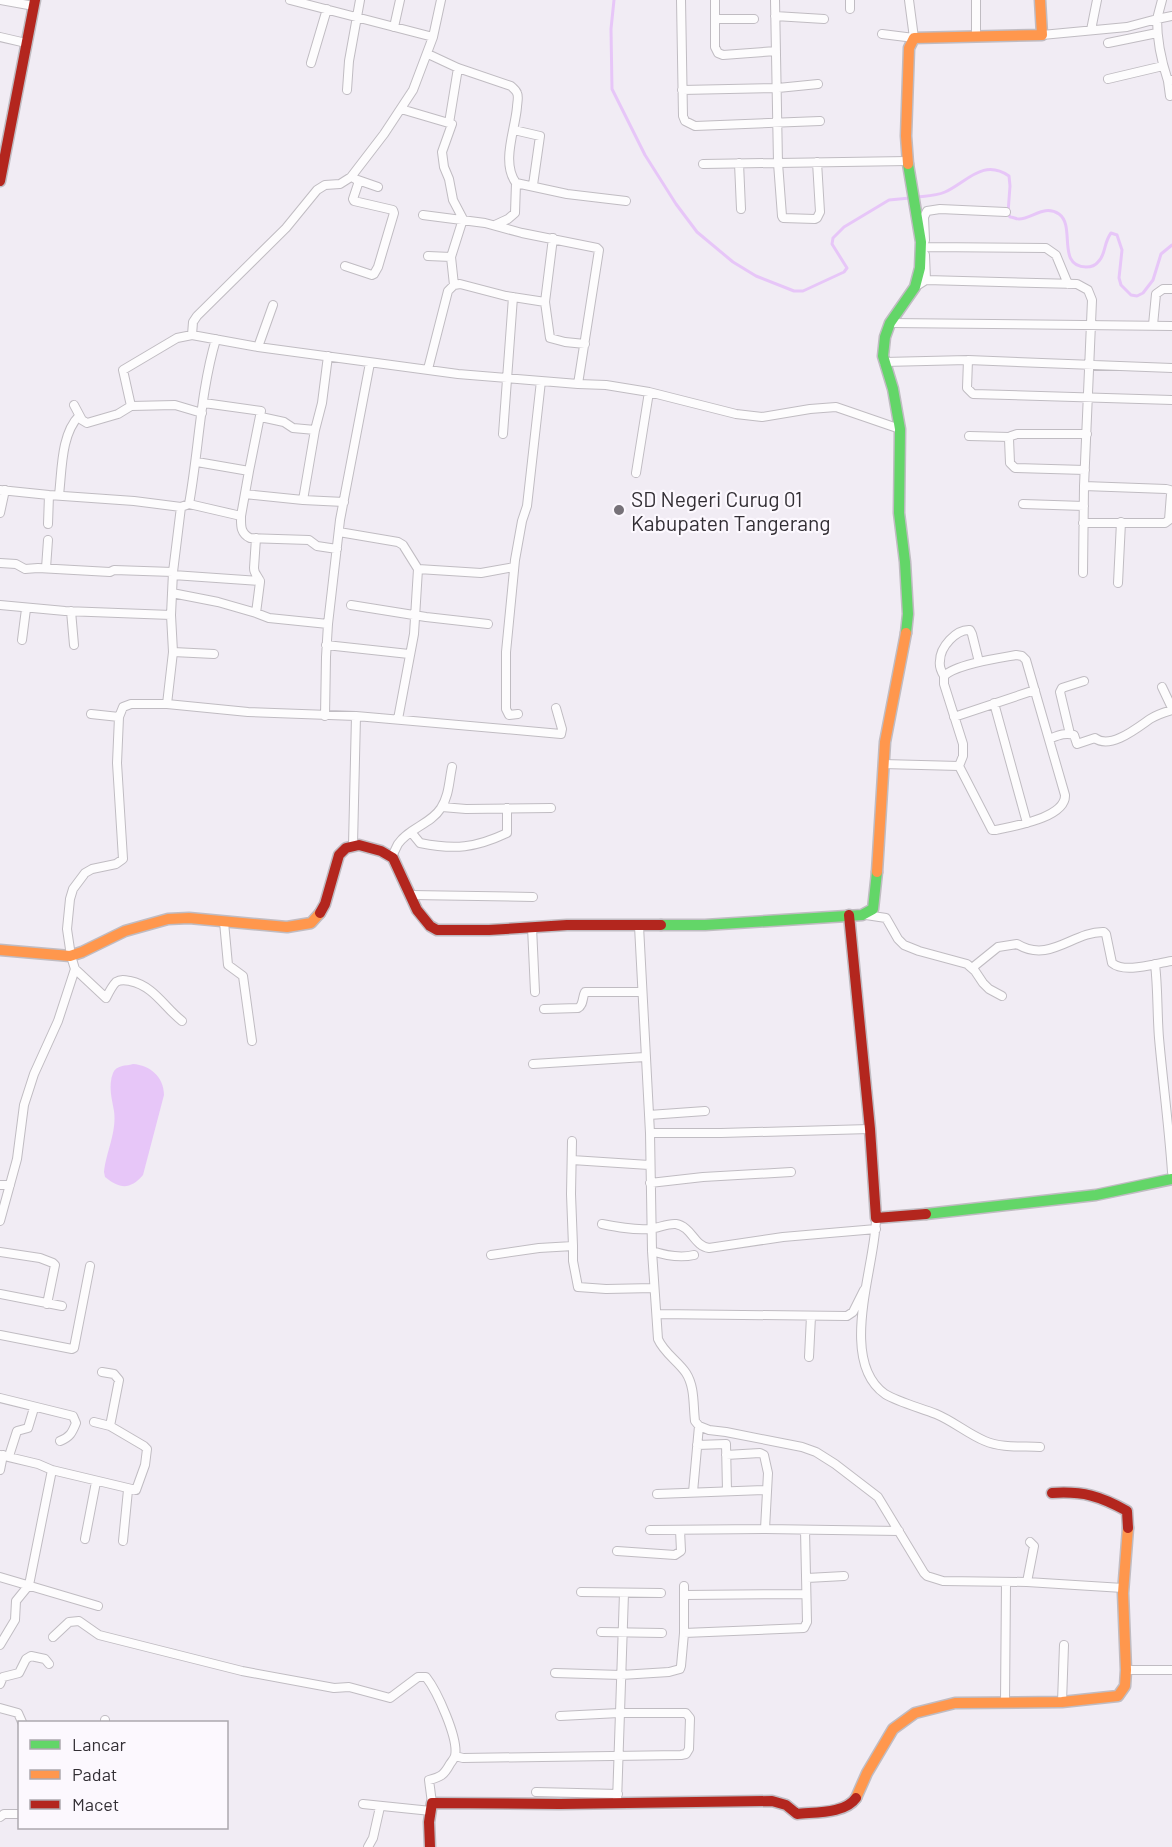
<svg xmlns="http://www.w3.org/2000/svg" width="1172" height="1847" viewBox="0 0 1172 1847" font-family="Barlow,sans-serif">
<style>
.water{fill:#e7c6f8}
.lines{fill:none;stroke-linecap:round;stroke-linejoin:round}
.stream{stroke:#e7c6f8;stroke-width:3}
.street-casing{stroke:#c0bcc2;stroke-width:10}
.fast-casing{stroke:#c0bcc2;stroke-width:13}
.slow-casing{stroke:#c0bcc2;stroke-width:13}
.jam-casing{stroke:#c0bcc2;stroke-width:13}
.street{stroke:#fdfcfd;stroke-width:8}
.fast{stroke:#63d668;stroke-width:10}
.slow{stroke:#ff974d;stroke-width:10}
.jam{stroke:#b3261e;stroke-width:10}
.poi-dot{fill:#767178;stroke:#fcf8fe;stroke-width:2}
.labels{text-anchor:middle;dominant-baseline:central;stroke-width:4.5;stroke-linejoin:round;paint-order:stroke}
.poi-label{font-size:21px;fill:#332f35;stroke:#fcf8fe;text-anchor:start}
</style>
<rect width="100%" height="100%" fill="#f1ecf4"/>
<path class="water" d="M133,1064C150,1065 164,1077 164,1095L143,1175C130,1190 120,1189 105,1177L104,1172C106,1152 117,1132 114,1111C112,1099 108,1086 113,1073C116,1065 126,1066 133,1064Z"/>
<g class="lines">
<path class="stream" d="M614,0L611,29L612,89L645,155L676,204L697,232L733,262L756,276L794,291H803L844,272L847,268L832,244L833,238L844,227L889,200L910,198
M917,197C926,196 936,196 945,192C967,182 983,158 1009,176L1010,186L1008,213L1010,217C1013,217 1016,219 1019,219C1032,219 1044,204 1059,214C1076,226 1056,266 1086,267C1091,267 1095,266 1098,262C1106,255 1103,244 1111,233L1117,235L1122,250L1119,278L1121,285L1131,295L1137,296L1143,293L1153,280L1161,254L1172,245"/>
<defs>
<path id="street" d="M0,0L34,6
M290,0L433,37
M681,0L683,116L685,121L695,126L820,121
M715,0V47L718,53L723,55L776,51
M775,0L778,163L782,216L783,218L815,219L817,218L820,212L817,162
M850,0V9
M976,0V35
M775,16L824,19
M1172,16L1157,19C1157,41 1161,60 1168,81L1172,80
M715,19H754
M394,27L400,0
M1091,30L1097,0
M882,34L914,38L909,0
M1042,35L1127,27L1157,19L1162,0
M0,37L26,43
M1108,43L1157,33
M428,54L458,68L511,86C513,88 516,90 517,93C519,97 517,103 517,107C515,131 501,162 516,183L567,194L626,201
M311,63L327,9
M1108,79L1163,66
M1168,81L1170,96
M347,90L349,61L360,0
M682,90L778,88L818,84
M401,109L452,124L442,152L444,167L449,179L453,200L463,219L451,257L454,285
M449,123L458,68
M514,130L540,136L533,185
M739,163L741,209
M703,164L908,161
M355,179L378,187
M423,215L485,223L522,233L597,248L599,250L578,384
M495,225L508,219L515,213L516,183
M925,240L924,217L927,211L940,209L1006,212
M925,247L1046,248L1056,255L1068,284
M925,255L926,280
M428,256L451,257
M345,266L372,275L374,274L378,267L394,213L393,210L354,201L353,199L359,181
M915,287L926,280L1077,284L1088,290L1092,300L1084,486L1083,573
M545,302L550,338L565,342L585,344
M890,323L1172,326
M1153,325L1156,294L1163,289H1172
M192,335L193,322L197,316L286,228L317,190L325,185L340,184L351,177L384,134L413,90L433,37L441,0
M258,347L273,305
M968,360L967,388L973,394L1172,400
M884,362L968,360L1172,368
M428,369L448,291L454,285L460,284L506,296L545,302L553,238
M204,403L261,411L249,471
M74,405L82,420L87,423L118,414L131,406L175,405L202,413
M131,406L123,370L177,338L192,335L258,347L458,374L578,384L606,385L649,392L736,414L762,417L810,409L836,407L900,429
M261,417L284,422L293,428L315,430
M503,434L513,297
M969,436L1010,437
M1085,470L1015,468L1010,463L1009,439L1011,436L1017,434H1087
M636,473L649,392
M0,490L49,495L134,501L181,507L189,504L241,516L249,471L197,462
M245,494L303,500L344,502
M59,495C62,470 61,434 79,416
M303,500L315,430L322,403L328,356
M189,504C199,449 200,393 216,339
M1023,504L1084,506
M0,513L5,490
M241,516C241,525 240,533 250,538L309,540L317,546L337,549
M1083,523H1165L1169,520L1171,494L1170,490L1166,489L1084,486
M48,524L49,495
M339,532L398,542L403,545L418,569L414,634L398,719
M256,538L254,568C254,575 259,576 260,582L256,613
M0,563L16,564L25,569L38,568L110,572L114,570L173,572
M46,568L48,540
M418,569L481,573L514,567
M173,575L260,581
M1118,583L1121,522
M172,593L218,602L256,613L269,618L328,624L340,520L370,363
M0,605L65,611L171,615
M351,605L426,617L488,624
M71,611L74,645
M22,640L26,609
M326,645L409,654
M173,652L214,654
M944,676C941,671 939,666 940,661C940,647 956,629 970,630L972,634L979,662
M1162,687L1172,708
M994,703L1027,823
M167,704L173,652L171,615L173,572L181,507
M91,714L119,717
M518,714L509,715L506,709V652L515,560L522,521L527,506L541,381
M325,716L326,657L328,624
M954,717L1035,690
M1070,734L1060,692L1062,688L1084,681
M1049,739C1057,736 1065,732 1074,735L1077,744L1095,738C1110,750 1137,728 1150,719C1156,715 1165,712 1172,710
M883,764L959,766L992,830H996C1013,826 1066,818 1065,795L1026,660L1022,656L1016,655C999,658 956,664 944,676V684L963,744V756L959,766
M442,807L466,809L551,808
M411,832L420,843C455,850 475,848 507,833V808
M353,845L356,716
M392,857C394,852 396,848 398,844C409,828 431,824 441,808C449,796 449,781 452,767
M411,895L533,897
M866,915L886,918L898,939L904,945L919,951L967,964L975,971L983,983L989,989L1002,996
M224,922L228,965L243,976L252,1041
M639,926L650,1133L652,1251L658,1339C664,1353 678,1361 686,1373C695,1387 693,1405 695,1421L699,1426L709,1430L726,1432L802,1447L816,1452L835,1464L878,1497L924,1573L927,1576L943,1581L1027,1582L1123,1588
M532,927L535,992
M1155,964C1158,989 1157,1013 1159,1038C1163,1083 1169,1127 1172,1172
M972,968L998,947L1017,944C1050,964 1073,931 1104,932L1106,934L1112,963C1125,974 1156,963 1172,961
M75,969L106,998C109,992 112,986 116,982C121,979 125,980 130,981C154,986 164,1007 182,1021
M544,1009L578,1008C584,1005 582,997 585,992H642
M533,1064L645,1057
M649,1115L705,1111
M650,1133H721L870,1129
M572,1141L571,1194L573,1246
M572,1160L649,1165
M650,1183L703,1177L791,1172
M0,1185H10
M876,1218C876,1265 837,1360 885,1394C898,1402 921,1408 936,1414C953,1421 968,1434 985,1441C1001,1448 1022,1446 1040,1447
M0,1221L17,1159L24,1105L34,1074L58,1021L75,969L71,956L67,929L70,899L73,889L85,873L92,869L116,864L123,859L117,763L119,717L123,707L131,704H167L248,712L356,716L561,734L562,729L556,708
M602,1224C617,1227 632,1230 648,1229C657,1229 667,1223 676,1224C692,1227 694,1246 709,1248L783,1237L876,1229
M652,1251C664,1255 681,1258 694,1255
M0,1252L40,1258L53,1263L55,1265L47,1304
M491,1255L539,1248L573,1246V1261L578,1287L606,1289L654,1288
M0,1294L62,1306
M657,1314L847,1316L853,1312L864,1290
M0,1335L72,1349L74,1348L90,1266
M809,1357L811,1316
M102,1372L114,1374L119,1380L110,1426
M0,1398L73,1416L76,1423C72,1433 70,1437 60,1441
M697,1445L726,1444L727,1491
M0,1455L38,1464L52,1470L136,1490L145,1465L147,1449L144,1446L110,1426L94,1422
M726,1455L760,1453L764,1455L768,1473L765,1529
M9,1456L17,1431L28,1428L34,1408
M0,1470L3,1455
M693,1492L699,1426
M657,1494L767,1490
M650,1530L765,1529L899,1531
M85,1539L96,1482
M123,1541L128,1490
M617,1551L675,1555L681,1551L680,1530
M0,1577L98,1606
M807,1578L844,1576
M1027,1582L1034,1546L1030,1542
M684,1586V1633
M581,1592L661,1593
M684,1595L806,1594
M601,1632L662,1633
M53,1637L69,1622L79,1621L99,1635L242,1671L334,1688L349,1687L390,1698L418,1677H426C437,1691 459,1739 455,1756C454,1759 452,1761 450,1764C444,1775 441,1777 429,1780L432,1803
M0,1645L15,1620L16,1601L29,1585L52,1470
M1126,1670H1172
M555,1673L621,1675L669,1672L680,1669L681,1666L684,1633L804,1628L807,1622L805,1530
M0,1684L3,1677L19,1673L26,1659L31,1656L45,1659L49,1664
M1005,1702L1006,1583
M1062,1702L1064,1645
M0,1708L18,1713L22,1722
M105,1722V1720
M455,1756L463,1758L681,1755L686,1754L689,1749L690,1718L686,1713H619L560,1716
M536,1792L618,1794
M617,1802L624,1593
M363,1804L431,1811
M0,1817L4,1814H20
M368,1847L373,1838L380,1807"/>
<path id="fast" d="M906,633L908,614L905,562L899,513L900,429L893,389L883,356L885,337L890,323L915,287L920,268L921,242L908,164
M661,925H705L862,915L873,909L877,872
M926,1214L1096,1195L1172,1179"/>
<path id="slow" d="M908,164L906,136L909,48L914,38L1042,35L1040,0
M877,872L885,742L906,633
M0,950L70,956L82,952L125,931L168,919L189,918L287,927L311,923L320,913
M856,1798L867,1773L893,1729L915,1713L955,1703L1062,1702L1118,1696L1125,1686L1126,1670L1123,1593L1128,1528"/>
<path id="jam" d="M0,181L35,0
M320,913L325,904L339,855L346,848L359,845L381,851L393,858L417,910L430,926L437,930H489L567,925H661
M849,915L870,1129L876,1218L926,1214
M1052,1493C1083,1491 1100,1496 1127,1511L1128,1528
M430,1847L429,1822L432,1803L560,1804L772,1801L786,1805L797,1814C815,1812 845,1814 856,1798"/>
</defs>
<use href="#street" class="street-casing"/>
<use href="#fast" class="fast-casing"/>
<use href="#slow" class="slow-casing"/>
<use href="#jam" class="jam-casing"/>
<use href="#street" class="street"/>
<use href="#fast" class="fast"/>
<use href="#slow" class="slow"/>
<use href="#jam" class="jam"/>
</g>
<circle class="poi-dot" cx="619" cy="510" r="6"/>
<g class="labels">
<g class="poi-label">
<text x="631" y="498">SD Negeri Curug 01<tspan x="631" dy="24">Kabupaten Tangerang</tspan></text>
</g>
</g>
<rect x="18" y="1721" width="210" height="108" fill="#fcf8fe" stroke="#aca8ae" stroke-width="1.5"/>
<rect x="30" y="1740" width="30" height="9" fill="#63d668" stroke="#aca8ae" stroke-width="1.5"/>
<text x="72" y="1751" font-size="18" fill="#332f35">Lancar</text>
<rect x="30" y="1770" width="30" height="9" fill="#ff974d" stroke="#aca8ae" stroke-width="1.5"/>
<text x="72" y="1781" font-size="18" fill="#332f35">Padat</text>
<rect x="30" y="1800" width="30" height="9" fill="#b3261e" stroke="#aca8ae" stroke-width="1.5"/>
<text x="72" y="1811" font-size="18" fill="#332f35">Macet</text>
</svg>
